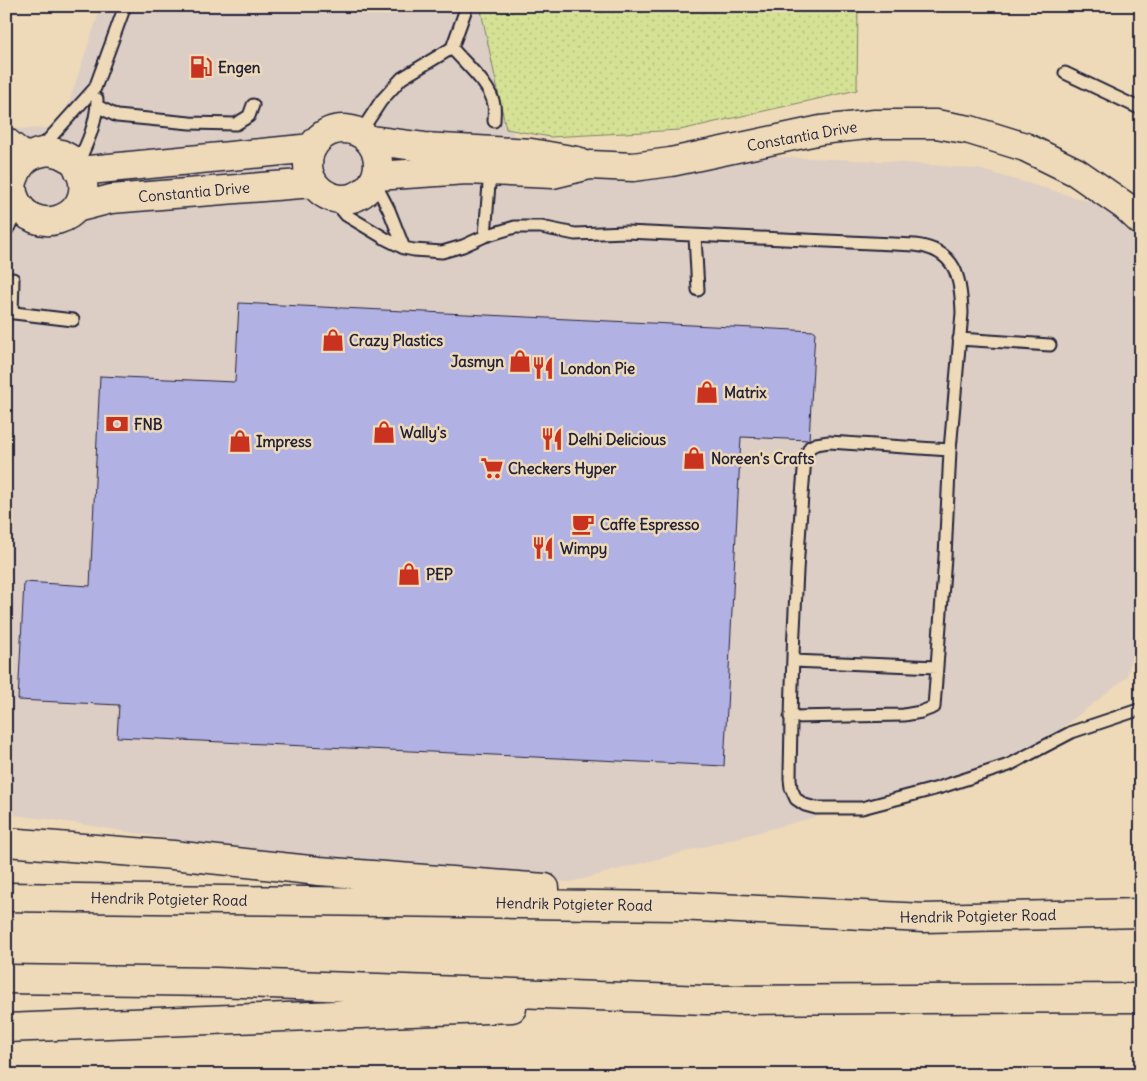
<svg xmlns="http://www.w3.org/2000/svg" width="1147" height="1081" viewBox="0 0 1147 1081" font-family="Delius,sans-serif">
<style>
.built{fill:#dccec5}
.grass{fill:url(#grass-dots);stroke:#7c8268}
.building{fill:#b2b1e3;stroke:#22223b}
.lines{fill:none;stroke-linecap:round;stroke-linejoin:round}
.service-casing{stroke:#22223b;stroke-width:15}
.tertiary-casing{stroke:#22223b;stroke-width:31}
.secondary-casing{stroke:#22223b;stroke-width:31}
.service{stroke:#eedab8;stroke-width:11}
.tertiary{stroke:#eedab8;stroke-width:28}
.secondary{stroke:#eedab8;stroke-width:28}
.labels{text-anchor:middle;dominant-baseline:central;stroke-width:5;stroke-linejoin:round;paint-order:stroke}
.poi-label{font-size:15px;font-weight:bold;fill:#22223b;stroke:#eedab8;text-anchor:start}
.street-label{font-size:15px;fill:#22223b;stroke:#eedab8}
</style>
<defs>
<pattern id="grass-dots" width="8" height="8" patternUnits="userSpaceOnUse" patternTransform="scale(1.25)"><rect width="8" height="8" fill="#d5e194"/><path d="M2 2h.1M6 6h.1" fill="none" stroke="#b7c180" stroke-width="1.8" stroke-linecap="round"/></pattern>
</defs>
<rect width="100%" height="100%" fill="#eedab8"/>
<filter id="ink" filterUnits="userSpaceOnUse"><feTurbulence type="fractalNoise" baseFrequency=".02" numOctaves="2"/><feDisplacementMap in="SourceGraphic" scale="10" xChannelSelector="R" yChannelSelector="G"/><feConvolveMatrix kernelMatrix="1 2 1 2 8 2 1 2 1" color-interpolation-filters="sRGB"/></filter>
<g filter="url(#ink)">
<path class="built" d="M101,6H479L520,160L584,149L883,161L979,169L1129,213L1141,226V615L1127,677L1012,767L940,784L571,882L365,871L74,823L6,814V129L49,128L67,108Z"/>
<path class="grass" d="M480,6H858L857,90L680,130L550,137L506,129Z"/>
<path class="building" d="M239,303L815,331L809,440L741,437L724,766L117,737L119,705L18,700L24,582L90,586L100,376L235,382Z"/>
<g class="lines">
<defs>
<path id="service" d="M452,48L467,6
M1065,73L1141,109
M97,106L117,116L190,123L236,124L249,116L253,105
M360,133L381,101L402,78L452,48C465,64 491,85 494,105C495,110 494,116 494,121
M41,148L95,88L125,6
M77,165C87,144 97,123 97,99
M374,181L389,210L404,248
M332,198L346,215L386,239L404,248L414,250L442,252L463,246L485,236L515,227H541L575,234L626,232L915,245C956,250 961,277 962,313L950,450L945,557L934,707L921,712L904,715L790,717
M6,231L20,209
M485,236L489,184
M695,236L698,290
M6,312L73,320
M12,313L13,279
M959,339L1050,345
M950,450L829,442L816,444L810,447L805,458C796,565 791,672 790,779L791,788L796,799L805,805L816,808H862L938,788L1009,765L1072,732L1141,709
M793,661L937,667"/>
<path id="tertiary" d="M308 164a35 35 0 1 1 70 0a35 35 0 1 1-70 0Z
M369,140L424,147L531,153L577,161
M6,142L26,158
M49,151L61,154L74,161C78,168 82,175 83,182C88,221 34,237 16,201C12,193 11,184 15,176C21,159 32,153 49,151Z
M79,171L312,148
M376,176L467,170L553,174L590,165L633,167L671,162L821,130L875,124H936L970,130L1025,147L1076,172L1125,206L1141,221
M76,208L111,199L313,183"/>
<path id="secondary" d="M6,842L173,855L319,871L545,888
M6,897L677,906L924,918L1141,913
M6,979L216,982L706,1000L1141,998
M6,1028L512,1008"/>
</defs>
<use href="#service" class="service-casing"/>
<use href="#tertiary" class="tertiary-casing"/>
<use href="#secondary" class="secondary-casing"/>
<use href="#service" class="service"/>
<use href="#tertiary" class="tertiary"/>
<use href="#secondary" class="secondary"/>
</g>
</g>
<defs>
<symbol id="fuel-bare" viewBox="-9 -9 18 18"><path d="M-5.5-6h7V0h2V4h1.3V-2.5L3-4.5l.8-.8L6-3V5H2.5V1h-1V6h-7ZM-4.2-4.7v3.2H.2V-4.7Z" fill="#c8321e" stroke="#eedab8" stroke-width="2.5" paint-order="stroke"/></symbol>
<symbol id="shop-bare" viewBox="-9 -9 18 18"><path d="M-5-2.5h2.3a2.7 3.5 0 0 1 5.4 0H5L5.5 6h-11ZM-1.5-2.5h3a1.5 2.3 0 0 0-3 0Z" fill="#c8321e" stroke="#eedab8" stroke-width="2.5" paint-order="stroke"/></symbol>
<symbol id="restaurant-bare" viewBox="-9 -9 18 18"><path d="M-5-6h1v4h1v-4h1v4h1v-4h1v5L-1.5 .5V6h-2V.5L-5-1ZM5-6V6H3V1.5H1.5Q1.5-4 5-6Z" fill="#c8321e" stroke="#eedab8" stroke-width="2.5" paint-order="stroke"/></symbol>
<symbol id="bank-bare" viewBox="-9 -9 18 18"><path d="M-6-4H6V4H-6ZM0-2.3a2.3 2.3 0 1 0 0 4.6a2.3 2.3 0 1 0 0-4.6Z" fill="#c8321e" stroke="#eedab8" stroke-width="2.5" paint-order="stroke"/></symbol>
<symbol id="supermarket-bare" viewBox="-9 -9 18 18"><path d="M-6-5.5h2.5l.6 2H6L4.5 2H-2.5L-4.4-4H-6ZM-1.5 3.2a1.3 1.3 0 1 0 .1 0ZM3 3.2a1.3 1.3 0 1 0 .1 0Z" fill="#c8321e" stroke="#eedab8" stroke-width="2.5" paint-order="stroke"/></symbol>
<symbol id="cafe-bare" viewBox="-9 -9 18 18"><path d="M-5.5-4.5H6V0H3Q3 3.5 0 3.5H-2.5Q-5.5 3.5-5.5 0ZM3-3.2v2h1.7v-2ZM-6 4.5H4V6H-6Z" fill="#c8321e" stroke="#eedab8" stroke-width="2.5" paint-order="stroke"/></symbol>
</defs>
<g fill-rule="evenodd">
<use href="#fuel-bare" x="185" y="51" width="32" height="32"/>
<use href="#shop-bare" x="317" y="324" width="32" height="32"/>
<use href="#shop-bare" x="504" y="345" width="32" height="32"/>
<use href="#restaurant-bare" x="527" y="352" width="32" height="32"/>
<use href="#shop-bare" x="691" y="376" width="32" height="32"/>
<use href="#bank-bare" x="101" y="408" width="32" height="32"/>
<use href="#shop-bare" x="368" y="416" width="32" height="32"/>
<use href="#restaurant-bare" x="536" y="423" width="32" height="32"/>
<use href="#shop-bare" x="224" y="425" width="32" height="32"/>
<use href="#shop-bare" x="678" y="442" width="32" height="32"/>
<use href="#supermarket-bare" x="476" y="452" width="32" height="32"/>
<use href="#cafe-bare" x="567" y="508" width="32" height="32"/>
<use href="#restaurant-bare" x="527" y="532" width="32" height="32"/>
<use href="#shop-bare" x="393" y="558" width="32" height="32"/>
</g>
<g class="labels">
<g class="poi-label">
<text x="218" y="67">Engen</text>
<text x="349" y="340">Crazy Plastics</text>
<text x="504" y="361" text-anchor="end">Jasmyn</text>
<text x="560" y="368">London Pie</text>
<text x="724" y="392">Matrix</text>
<text x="134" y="424">FNB</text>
<text x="400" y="432">Wally's</text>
<text x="568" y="439">Delhi Delicious</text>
<text x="256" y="441">Impress</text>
<text x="711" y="458">Noreen's Crafts</text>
<text x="508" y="468">Checkers Hyper</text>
<text x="600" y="524">Caffe Espresso</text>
<text x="560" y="548">Wimpy</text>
<text x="426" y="574">PEP</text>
</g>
<g class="street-label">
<text transform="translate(802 136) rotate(-10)">Constantia Drive</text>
<text transform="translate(194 192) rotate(-5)">Constantia Drive</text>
<text transform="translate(169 899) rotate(1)">Hendrik Potgieter Road</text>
<text transform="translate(574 904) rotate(1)">Hendrik Potgieter Road</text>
<text transform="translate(978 916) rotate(-1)">Hendrik Potgieter Road</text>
</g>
</g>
<rect width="1147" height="1081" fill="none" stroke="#eedab8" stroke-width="25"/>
<rect x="12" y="12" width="1122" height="1056" fill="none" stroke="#22223b" stroke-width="2" filter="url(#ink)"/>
</svg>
